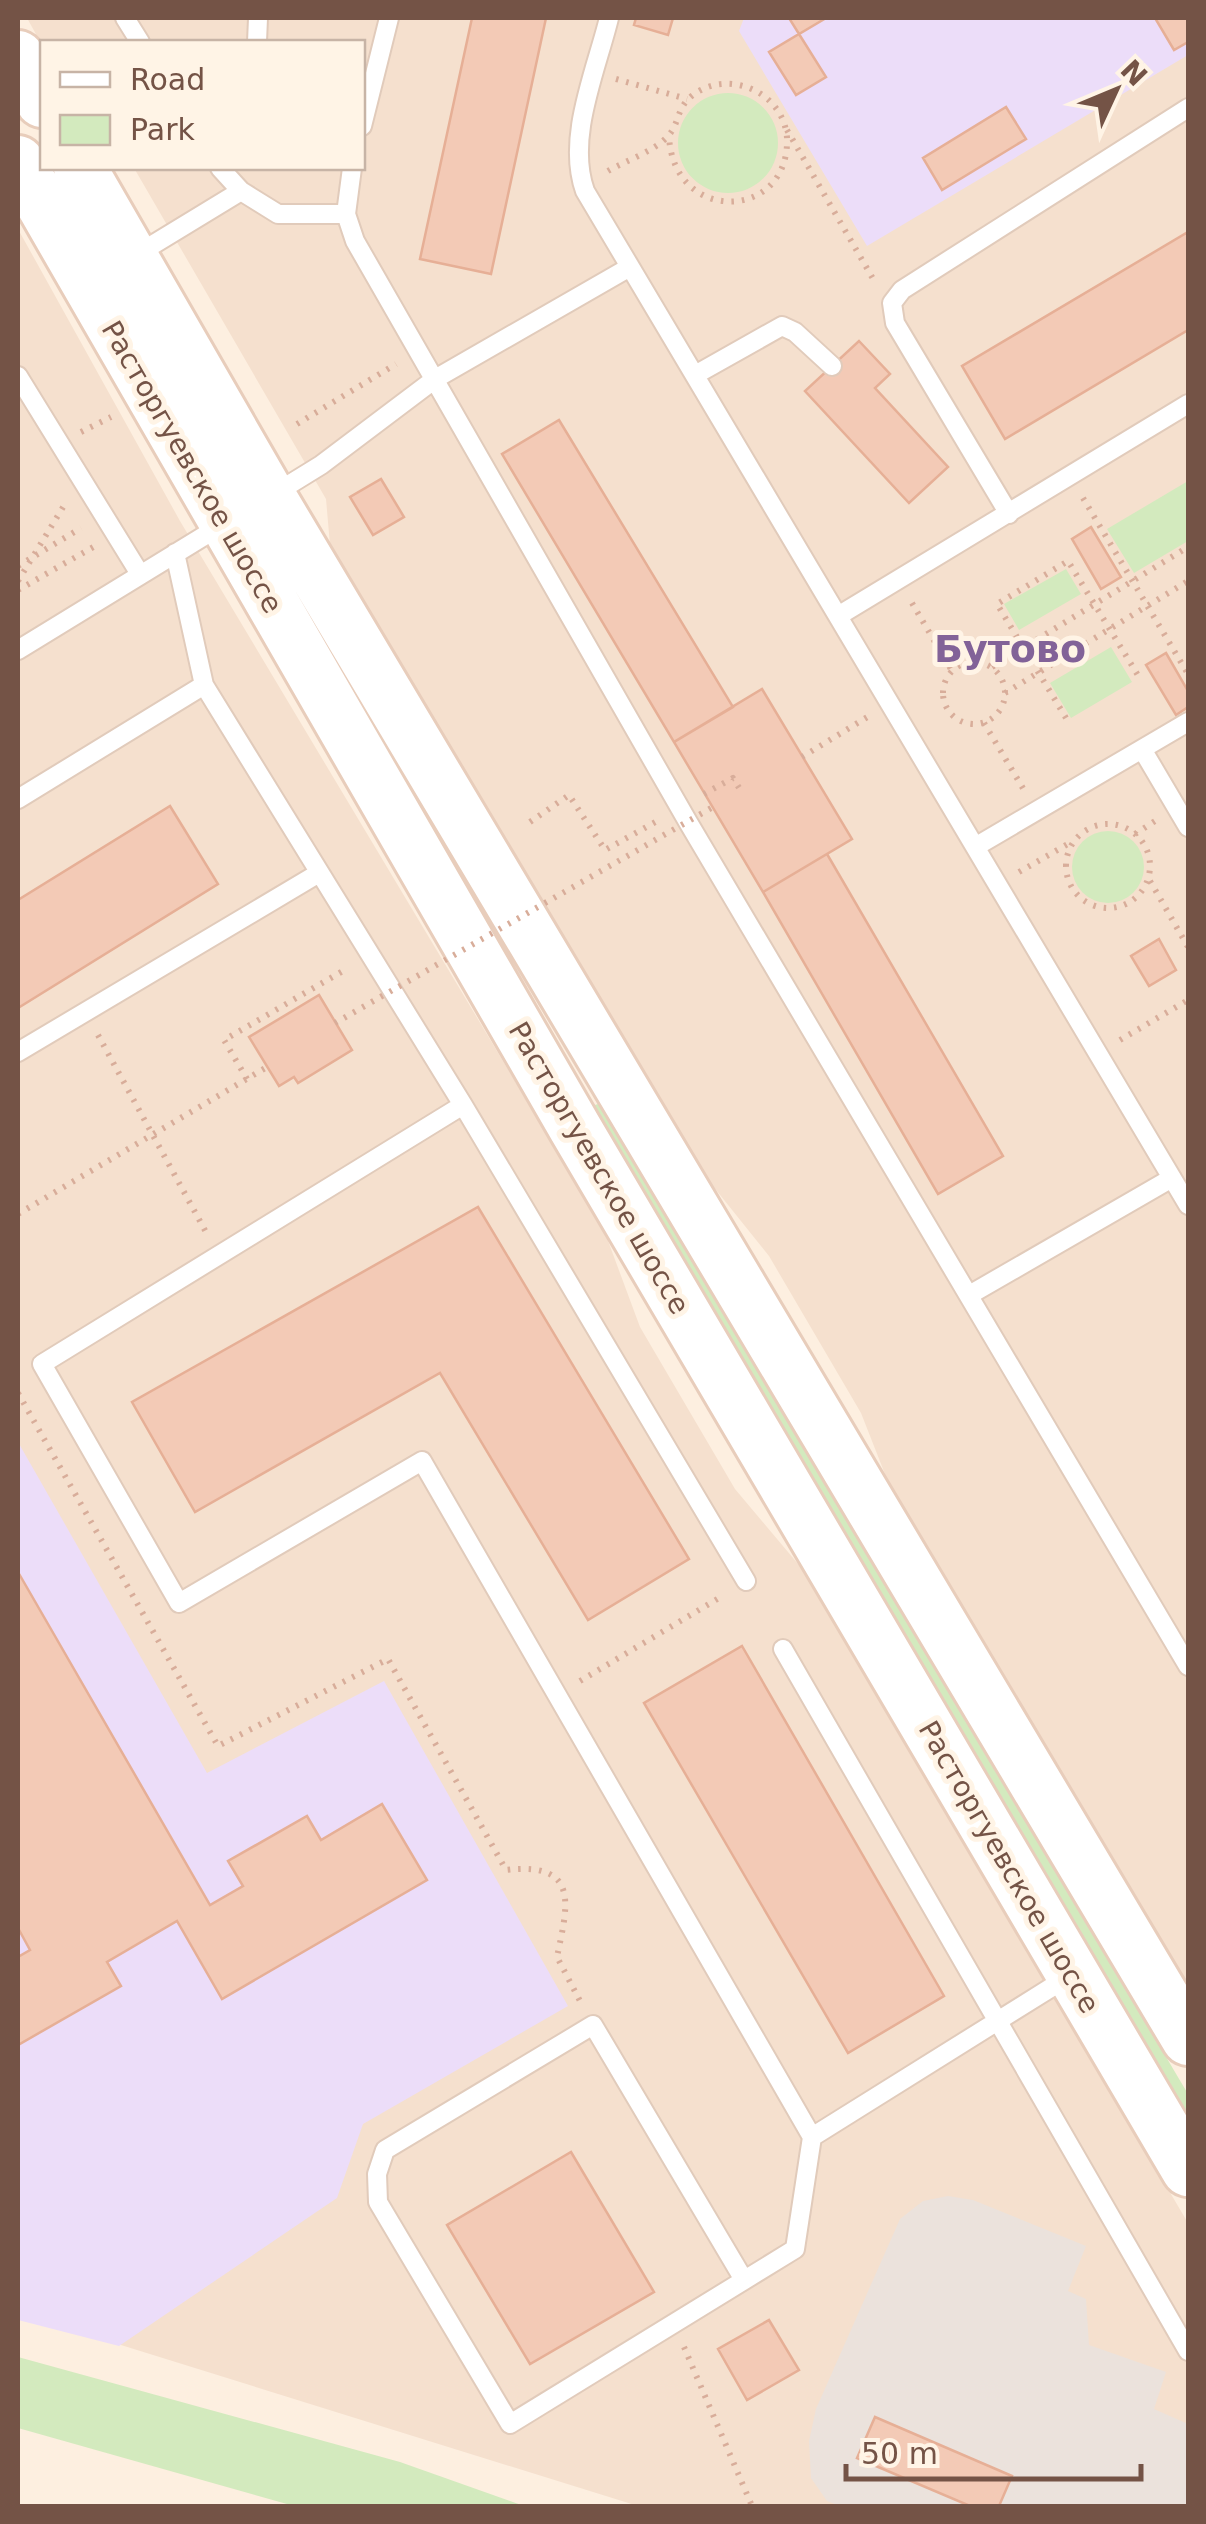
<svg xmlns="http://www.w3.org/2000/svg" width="1206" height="2524" viewBox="0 0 1206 2524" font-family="'DejaVu Sans',sans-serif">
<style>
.residential{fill:#f5e0ce}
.industrial{fill:#ebe2dc}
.education{fill:#ecddf9}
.green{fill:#d3eabe}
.building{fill:#f3cab6;stroke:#e6af96;stroke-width:2.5}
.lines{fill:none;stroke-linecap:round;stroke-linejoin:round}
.service-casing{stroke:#e1cbbb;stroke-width:22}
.secondary-casing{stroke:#e8cdbb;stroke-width:58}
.path{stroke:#d8ad9a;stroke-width:6;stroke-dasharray:2.5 8;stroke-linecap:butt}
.service{stroke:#fff;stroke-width:18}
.secondary{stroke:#fff;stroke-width:52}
.path-bridge{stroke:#d8ad9a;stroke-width:6;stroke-dasharray:2.5 8;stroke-linecap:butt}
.labels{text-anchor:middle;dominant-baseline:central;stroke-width:10;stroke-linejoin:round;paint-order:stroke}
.street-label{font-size:28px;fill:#745346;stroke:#fff4e6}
.district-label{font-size:38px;font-weight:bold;fill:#826298;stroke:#fff4e6}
</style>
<rect width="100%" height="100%" fill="#fdefe0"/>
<path class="residential" d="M27,18H1188V2001L903,1520L861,1413L769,1256L696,1165L330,545L326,499L134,168H362V42L42,45Z
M18,229L180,521L604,1230L640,1327L735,1489L804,1571L1188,2223V2506H638L18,2313Z"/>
<path class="industrial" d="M948,2196L973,2200L1086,2246L1068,2291L1086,2299L1089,2345L1166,2372L1154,2409L1188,2424V2506H840L827,2501L811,2478L809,2441L816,2409L900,2219L923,2201Z"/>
<path class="education" d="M744,18H1188V55L867,246L739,31Z
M18,1442L207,1773L384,1681L568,2006L363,2124L337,2198L119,2346L18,2320Z"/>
<path class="green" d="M678 143a50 50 0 1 1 100 0a50 50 0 1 1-100 0Z
M1188,481V541L1134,573L1107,529Z
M1066,569L1081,594L1019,630L1004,604Z
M1111,647L1132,682L1071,718L1050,683Z
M1072 867a36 36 0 1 1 72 0a36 36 0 1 1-72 0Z
M601,1103L1188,2094V2124L589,1107Z
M18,2357L400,2462L524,2506H294L18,2428Z"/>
<path class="building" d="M472,18H546L491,274L420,259Z
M636,18H673L668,35L634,25Z
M789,18H826L799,34Z
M1155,18H1188V42L1174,50Z
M799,34L826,77L796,95L769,52Z
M1006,107L1026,139L942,190L923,158Z
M1188,232V330L1005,439L962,366Z
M859,341L890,374L875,388L948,467L909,503L805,391Z
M559,420L733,707L674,742L502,454Z
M381,479L404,517L373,535L350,497Z
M1091,527L1121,577L1101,589L1072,539Z
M1166,653L1188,691V707L1176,715L1146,665Z
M762,689L852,839L763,892L674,742Z
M170,806L218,884L18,1008V900Z
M827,854L1003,1156L938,1194L763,892Z
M1159,939L1176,970L1149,986L1131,956Z
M319,995L352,1050L298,1083L294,1077L279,1086L249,1037Z
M478,1207L689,1559L588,1620L440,1373L195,1512L132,1402Z
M18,1572L210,1905L243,1886L228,1861L307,1816L321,1840L382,1804L427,1880L222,1999L177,1921L107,1962L121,1986L18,2045V1957L30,1950L18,1928Z
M742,1646L944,1996L848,2053L644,1703Z
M571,2152L654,2292L530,2364L447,2225Z
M769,2320L799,2370L747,2400L718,2349Z
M875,2417L1012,2476L999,2506H970L857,2458Z"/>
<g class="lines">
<defs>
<path id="service" d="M125,18L140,42
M609,18C596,71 566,138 585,191L1188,1205
M257,42L258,18
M362,126L389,18
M220,168L241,191
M352,168L346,214L355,241L688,822L1188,1666
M136,255L241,191L278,214H346
M695,375L782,326L795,332L832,366
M18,376L140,574
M274,494L321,465L435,379L630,267
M1009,514L895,323L892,303L902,290L1188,108
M838,616L1188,404
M18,650L222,525
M204,685L463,1105L746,1581
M1142,749L1188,827
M18,799L204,685L175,553
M975,847L1188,722
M18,1052L319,873
M463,1105L42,1364L179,1603L422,1461L812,2137L1068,1977
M971,1294L1172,1178
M783,1649L1188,2351
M744,2280L593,2025L385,2150L377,2174L378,2202L510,2424L795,2249L812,2137"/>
<path id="secondary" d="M18,57L42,101
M18,162L575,1128L1188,2170
M80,168L269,496L1188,2039"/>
</defs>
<use href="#service" class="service-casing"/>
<use href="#secondary" class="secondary-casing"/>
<path class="path" d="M616,79L687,99
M787,130L876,284
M608,171C625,161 655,151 668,136C682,121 674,103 703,89C721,80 744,83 761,94C776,104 786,120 787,138C790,221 673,225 669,136
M297,424L396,364
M81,432L111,417
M1083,498L1188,674
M18,566L81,528
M18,581L65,504
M18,590L95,546
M912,603L952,671
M943 693a31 31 0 1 1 62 0a31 31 0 1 1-62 0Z
M992,667L1188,547
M1005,693L1188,581
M1066,718L997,604L1068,561L1139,677
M984,723L1024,790
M802,757L869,716
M704,794L733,778L741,791
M530,822L569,795L605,850L659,820
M1066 866a42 42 0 1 1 84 0a42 42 0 1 1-84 0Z
M1135,834L1155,821
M1019,872L1073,841
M1150,881L1188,947
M98,1035L207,1234
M1120,1040L1188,1000
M247,1079L224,1040L348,968
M18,1214L267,1067
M18,1393L218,1746L388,1659L506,1870C582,1861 567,1908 557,1957L580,2001
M580,1681L724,1595
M684,2347L752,2506"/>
<use href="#service" class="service"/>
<use href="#secondary" class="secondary"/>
<path class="path-bridge" d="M335,1023L713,807"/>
</g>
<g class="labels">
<g class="street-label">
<text transform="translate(192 467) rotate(60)">Расторгуевское шоссе</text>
<text transform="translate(599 1168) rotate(60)">Расторгуевское шоссе</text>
<text transform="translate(1009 1867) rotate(60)">Расторгуевское шоссе</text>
</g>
<g class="district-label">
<text x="1010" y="649">Бутово</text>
</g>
</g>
<rect width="1206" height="2524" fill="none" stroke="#745346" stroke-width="40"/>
<rect x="40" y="40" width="325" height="130" fill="#fff4e6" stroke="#c7b4a6" stroke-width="2.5"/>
<rect x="60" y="72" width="50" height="15" fill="#ffffff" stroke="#c7b4a6" stroke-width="2.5"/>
<text x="130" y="90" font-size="30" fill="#745346">Road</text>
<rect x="60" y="115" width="50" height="30" fill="#d3eabe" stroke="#c7b4a6" stroke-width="2.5"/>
<text x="130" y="140" font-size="30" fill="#745346">Park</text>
<g transform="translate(1116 90) rotate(46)" stroke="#fff4e6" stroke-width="8" paint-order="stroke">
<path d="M0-8L18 38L0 25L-18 38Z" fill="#745346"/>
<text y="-15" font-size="28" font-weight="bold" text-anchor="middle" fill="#745346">N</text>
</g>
<path d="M846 2464v15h295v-15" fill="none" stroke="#745346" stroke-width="5"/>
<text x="861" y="2464" font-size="30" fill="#745346" stroke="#fff4e6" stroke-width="8" paint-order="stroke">50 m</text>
</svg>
